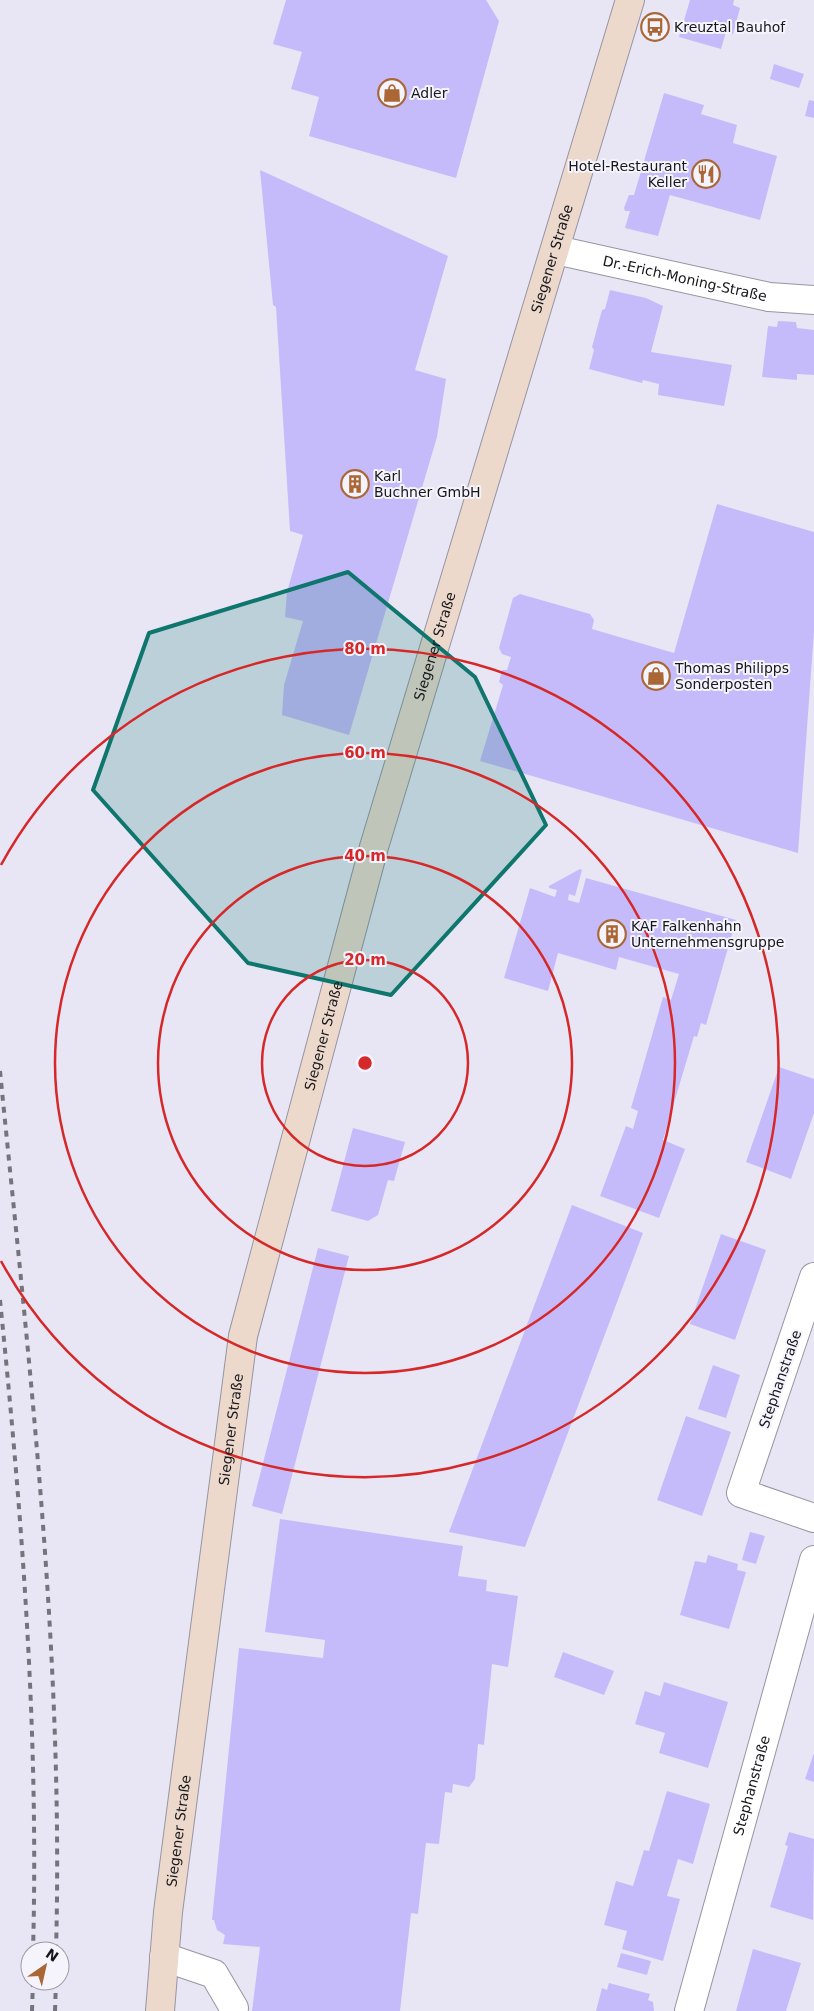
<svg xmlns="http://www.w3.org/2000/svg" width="814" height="2011" viewBox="0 0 814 2011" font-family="'DejaVu Sans',sans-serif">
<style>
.building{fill:#c6bbfa}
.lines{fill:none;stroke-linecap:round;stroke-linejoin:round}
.street-casing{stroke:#9695a3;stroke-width:30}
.secondary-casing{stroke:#9695a3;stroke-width:30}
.street{stroke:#fff;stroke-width:28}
.secondary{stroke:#ecd9cb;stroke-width:28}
.rail{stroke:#75747d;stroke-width:4;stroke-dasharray:6 6;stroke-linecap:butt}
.marked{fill:#0f766e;fill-opacity:0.2;stroke:#0f766e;stroke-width:4;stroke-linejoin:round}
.ring{fill:none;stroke:#d62828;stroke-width:2.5}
.labels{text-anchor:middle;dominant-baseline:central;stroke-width:4;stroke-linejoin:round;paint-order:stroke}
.poi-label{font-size:14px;fill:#16161b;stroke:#f5f4fd;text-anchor:start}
.street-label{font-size:14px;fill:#16161b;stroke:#f5f4fd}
.centre{fill:#d62828;stroke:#f5f4fd;stroke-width:2.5}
.ring-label{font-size:15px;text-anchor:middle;font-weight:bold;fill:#d62828;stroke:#f5f4fd;stroke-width:4;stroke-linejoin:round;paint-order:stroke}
</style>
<rect width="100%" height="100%" fill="#e8e6f5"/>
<path class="building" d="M286,0H486L499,21L456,178L309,136L319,97L291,89L302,52L273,44Z
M690,0H734L733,5L740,8L733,34L726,32L721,49L679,37Z
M774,64L804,74L799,88L770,79Z
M664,93L704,105L701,114L737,125L733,143L777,156L760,220L670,195L658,236L625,228L630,211H625L624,208L629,195H634Z
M809,100L814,101V118L805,116Z
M260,170L448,256L415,370L446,379L437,437L349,735L282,715L284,685L303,621L285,617L287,592L303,535L290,531L276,307L273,305Z
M610,290L646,298L663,306L651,352L732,365L724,406L658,395L659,384L643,380L642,383L589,369L594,350L592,347L602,310L605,309Z
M778,321L796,322L797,328L814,330V375L797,374V380L762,377L768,326L777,327Z
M717,504L814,532V631L798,853L480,761L503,685L499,682L502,670H507L511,657L502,654L499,648L513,598L520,594L590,614L594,620L592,629L674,653Z
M580,869L582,870L575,896L569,894L568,900L579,903L586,878L736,920L706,1025L701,1023L697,1037L694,1036L663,1140L685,1149L659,1218L600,1196L626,1126L633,1129L638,1111L631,1108L663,997L671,1000L679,974L619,957L616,970L558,953L548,991L504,978L530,888L555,897L557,890L549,888V886Z
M779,1067L814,1079V1113L791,1179L746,1162Z
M353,1128L405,1142L394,1181L388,1180L378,1215L368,1221L331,1211Z
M572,1205L643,1233L525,1547L449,1532Z
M721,1234L766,1250L735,1340L690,1324Z
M318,1248L349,1256L282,1514L252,1506Z
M713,1365L740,1375L726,1418L698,1409Z
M686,1416L731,1432L702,1516L657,1500Z
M280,1519L463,1546L458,1576L487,1580L486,1591L518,1596L508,1667L492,1664L484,1745L478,1744L475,1779L469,1787L453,1784L452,1793L445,1792L439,1844L426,1843L418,1914L411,1913L400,2011H252L260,1947L223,1944L225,1935L217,1930L214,1920H212L239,1648L323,1658L325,1640L265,1632Z
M750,1532L765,1536L756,1564L742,1560Z
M708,1555L738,1564L737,1570L746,1572L729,1629L680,1615L695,1561L706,1563Z
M563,1652L614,1671L604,1695L554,1677Z
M664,1682L728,1702L708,1768L659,1753L665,1733L635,1724L645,1691L660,1696Z
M814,1753V1782L805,1779Z
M667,1791L710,1804L693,1864L678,1859L671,1883L667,1896L680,1899L663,1961L622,1949L627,1931L604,1925L616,1881L633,1886L644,1850L649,1851Z
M789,1832L814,1839L813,1920L770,1907L788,1846L785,1845Z
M753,1949L801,1963L786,2011H736Z
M621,1953L651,1961L647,1975L617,1967Z
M609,1983L650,1994L648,2000L653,2002L654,2011H596L602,1988L607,1990Z"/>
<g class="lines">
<defs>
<g id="street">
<path id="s1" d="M556,250L769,297L814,300"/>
<path d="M814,1277L741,1493L814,1518"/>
<path d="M164,1957L214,1974L234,2008L233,2011"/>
<path id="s2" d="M689,2011L814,1560"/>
</g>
<g id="secondary">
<path id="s3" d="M160,2011L168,1912L243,1336L374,847L630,0"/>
</g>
</defs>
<use href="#street" class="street-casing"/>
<use href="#secondary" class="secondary-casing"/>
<use href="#street" class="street"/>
<use href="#secondary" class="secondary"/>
<path class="rail" d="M0,1071C29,1363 64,1657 56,1951
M0,1300C22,1516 39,1734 33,1951
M32,2011L33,1981
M55,2011L56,1981"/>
</g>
<path class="marked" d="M348,572L475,677L546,825L391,995L248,963L93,790L149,633Z"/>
<g class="ring">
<circle cx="365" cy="1063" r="103"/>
<circle cx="365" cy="1063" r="207"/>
<circle cx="365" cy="1063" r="310"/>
<path d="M1 865A414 414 0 1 1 1 1261"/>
</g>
<defs>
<symbol id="bus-ring" viewBox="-11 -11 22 22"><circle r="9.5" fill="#f5f4fd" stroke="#aa6735" stroke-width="1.5"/><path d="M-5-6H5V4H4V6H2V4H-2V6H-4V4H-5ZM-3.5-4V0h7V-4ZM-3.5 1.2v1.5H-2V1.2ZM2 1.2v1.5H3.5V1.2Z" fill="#aa6735"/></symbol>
<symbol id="shop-ring" viewBox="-11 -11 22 22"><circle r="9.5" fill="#f5f4fd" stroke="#aa6735" stroke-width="1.5"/><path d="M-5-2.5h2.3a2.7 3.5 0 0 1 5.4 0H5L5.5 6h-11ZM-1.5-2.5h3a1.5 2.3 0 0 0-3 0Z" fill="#aa6735"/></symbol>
<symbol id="restaurant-ring" viewBox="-11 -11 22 22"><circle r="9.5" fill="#f5f4fd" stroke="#aa6735" stroke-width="1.5"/><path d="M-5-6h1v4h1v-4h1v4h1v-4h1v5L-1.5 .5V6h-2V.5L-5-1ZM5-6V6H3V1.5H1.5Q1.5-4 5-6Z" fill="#aa6735"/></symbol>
<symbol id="building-ring" viewBox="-11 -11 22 22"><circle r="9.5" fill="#f5f4fd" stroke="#aa6735" stroke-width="1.5"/><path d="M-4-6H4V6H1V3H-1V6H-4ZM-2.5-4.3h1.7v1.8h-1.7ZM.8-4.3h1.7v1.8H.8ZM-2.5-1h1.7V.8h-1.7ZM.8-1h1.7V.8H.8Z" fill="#aa6735"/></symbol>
</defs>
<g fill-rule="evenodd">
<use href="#bus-ring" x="639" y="11" width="32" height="32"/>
<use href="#shop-ring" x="376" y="77" width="32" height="32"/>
<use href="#restaurant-ring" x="690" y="158" width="32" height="32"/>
<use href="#building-ring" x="339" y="468" width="32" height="32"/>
<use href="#shop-ring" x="640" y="660" width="32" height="32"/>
<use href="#building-ring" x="596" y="918" width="32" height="32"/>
</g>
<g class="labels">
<g class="poi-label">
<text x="674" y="27">Kreuztal Bauhof</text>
<text x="411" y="93">Adler</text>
<text x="687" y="166" text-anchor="end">Hotel-Restaurant<tspan x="687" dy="16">Keller</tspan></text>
<text x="374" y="476">Karl<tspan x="374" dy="16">Buchner GmbH</tspan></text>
<text x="675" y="668">Thomas Philipps<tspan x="675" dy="16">Sonderposten</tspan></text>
<text x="631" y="926">KAF Falkenhahn<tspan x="631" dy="16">Unternehmensgruppe</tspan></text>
</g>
<g class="street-label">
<text stroke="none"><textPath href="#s3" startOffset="1801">Siegener Straße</textPath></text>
<text stroke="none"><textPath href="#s1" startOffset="132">Dr.-Erich-Moning-Straße</textPath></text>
<text stroke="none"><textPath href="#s3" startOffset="1396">Siegener Straße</textPath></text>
<text stroke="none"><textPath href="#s3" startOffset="991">Siegener Straße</textPath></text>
<text transform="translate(780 1379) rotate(-71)">Stephanstraße</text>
<text stroke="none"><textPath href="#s3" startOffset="586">Siegener Straße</textPath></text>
<text stroke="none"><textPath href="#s2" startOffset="234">Stephanstraße</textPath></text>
<text stroke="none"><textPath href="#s3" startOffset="181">Siegener Straße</textPath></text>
</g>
</g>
<circle cx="365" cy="1063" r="8" class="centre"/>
<g class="ring-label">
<text x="365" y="654">80 m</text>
<text x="365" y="758">60 m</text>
<text x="365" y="861">40 m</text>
<text x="365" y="965">20 m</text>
</g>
<g transform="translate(45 1966) rotate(34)"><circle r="24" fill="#f5f4fd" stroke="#9c9ba3"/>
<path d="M0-4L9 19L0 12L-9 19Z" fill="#aa6735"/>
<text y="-8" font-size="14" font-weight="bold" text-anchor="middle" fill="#16161b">N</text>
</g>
</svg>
